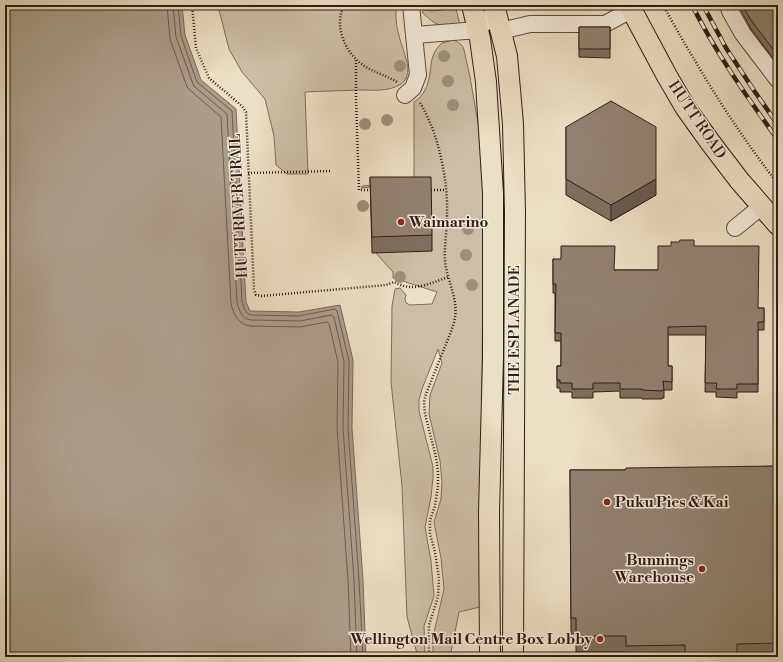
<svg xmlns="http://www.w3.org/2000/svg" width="783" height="662" viewBox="0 0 783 662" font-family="'Libre Bodoni',serif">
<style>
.green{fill:#cabfa5;stroke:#7c6e5d}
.water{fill:#aa9d88;stroke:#79695a}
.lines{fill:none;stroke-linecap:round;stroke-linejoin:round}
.shore{stroke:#6c5c4e;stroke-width:1}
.minor-casing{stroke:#5e4d40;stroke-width:18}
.major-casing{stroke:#2f1c15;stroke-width:22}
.path{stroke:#2f1c15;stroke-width:2.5;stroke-dasharray:1 2;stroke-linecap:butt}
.minor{stroke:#f1ebd8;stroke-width:16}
.major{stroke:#eae0c3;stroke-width:20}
.rail-casing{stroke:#2f1c15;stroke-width:4.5}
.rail{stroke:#f1ebd8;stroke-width:3;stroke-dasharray:9;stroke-linecap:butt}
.tree{fill:#9d8f7b}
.wall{fill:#7c705f;stroke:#2f1c15}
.shaded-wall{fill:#655b4e;stroke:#2f1c15}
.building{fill:#90826f;stroke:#2f1c15}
.poi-dot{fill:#8f2418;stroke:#f1ebd8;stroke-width:1.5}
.labels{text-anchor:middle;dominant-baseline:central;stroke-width:3;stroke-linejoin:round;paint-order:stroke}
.street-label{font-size:15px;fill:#2f1c15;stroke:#f1ebd8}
.poi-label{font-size:15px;font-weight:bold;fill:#2f1c15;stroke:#f1ebd8;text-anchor:start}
</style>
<rect width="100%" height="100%" fill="#eae0c3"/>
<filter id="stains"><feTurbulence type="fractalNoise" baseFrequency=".005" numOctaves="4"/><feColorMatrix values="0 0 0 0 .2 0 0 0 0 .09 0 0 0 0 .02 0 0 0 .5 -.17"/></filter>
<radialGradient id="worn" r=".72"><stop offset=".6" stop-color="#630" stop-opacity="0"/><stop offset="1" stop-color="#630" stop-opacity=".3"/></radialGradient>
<path class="green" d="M219,5H397C393,24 401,41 406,59C409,67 409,79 401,84C389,92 372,90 358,90C341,91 323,91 305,92L308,174H287L276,165L274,136L265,99L242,72L229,49L219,10Z
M454,5H455L460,25C439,26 437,27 422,12L424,10L433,11L442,10Z
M453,40C459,42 463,45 464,50L470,77L484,158L480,607L459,612L450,657H433V637L444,589L441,558L434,522L441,499L442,482L440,461L429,414L430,395L442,363L438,349L422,389L419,400V411L433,467V478L431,497L425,527L431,561L434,596L424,626L425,657H418L407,617L402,486L391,382L392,306L395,289L400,288L406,295L405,299L406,303L410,305L432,304L437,292L393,278V272L374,251L371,187L361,188L362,186L414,181V102C424,96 429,84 430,72C431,67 431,61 433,56C435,51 438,46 442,43Z"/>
<path class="water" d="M5,5H182L185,35L201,80L236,109L246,302L250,311L299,312L340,305L353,360L352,428L363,580L366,657H5Z"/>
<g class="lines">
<path class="shore" d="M167,5L170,39L187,87L191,91L221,117L231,303C233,314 238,324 250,326L300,327L327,322L329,324L338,362L337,428L348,580L351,657
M173,5L176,37L193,84L195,87L227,114L237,302C239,310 242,319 251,320L300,321L331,315L334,317L344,361L343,428L354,580L357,657
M178,5L181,36L197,82L232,111L242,302C244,307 245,314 251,315L299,316L335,309L337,311L349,361L348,428L359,580L363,657"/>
<defs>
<path id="minor" d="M728,5L730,11L743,34L778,80
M501,31L530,24H605L631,10
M415,35L478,30L496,10
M405,95L413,88L418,75L411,5
M735,228L762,206"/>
<path id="major" d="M472,5L480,39L486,82L487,99L493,193V358L489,513L490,657
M494,5L507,56L513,124L515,212L513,657
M629,5L667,76L685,107L710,142L739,180L778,225"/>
</defs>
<use href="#minor" class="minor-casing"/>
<use href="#major" class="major-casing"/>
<path class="path" d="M192,5L196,48L209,78L242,106L246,112L254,289L256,295L262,296L386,285L394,282C398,284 403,286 409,287C421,288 437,281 448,277
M344,5C333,27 346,55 366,67C376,73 387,76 397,82
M663,5C673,23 683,41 694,59C719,102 747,144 778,184
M356,60V99L359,190H373
M420,103C425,110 428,119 432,127C442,155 448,186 447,216C447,231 444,246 445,261C447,281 458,297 455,318C453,328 448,339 444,349C438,364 432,379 426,394L424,402L425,414L436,457L438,472V486L435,506L430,520V534L435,552L439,578L438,597L429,625V657
M248,173L332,171
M428,190H446"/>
<use href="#minor" class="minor"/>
<use href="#major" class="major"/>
<defs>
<path id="rail" d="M692,5C716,53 747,97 778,140
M703,5L726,48L755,92L778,125"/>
</defs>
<use href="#rail" class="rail-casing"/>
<use href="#rail" class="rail"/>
</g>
<g class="tree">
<circle cx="444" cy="56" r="6"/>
<circle cx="400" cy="66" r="6"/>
<circle cx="448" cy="81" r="6"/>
<circle cx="453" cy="105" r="6"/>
<circle cx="387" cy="120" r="6"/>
<circle cx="365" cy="124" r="6"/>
<circle cx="363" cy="206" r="6"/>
<circle cx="468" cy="229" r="6"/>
<circle cx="466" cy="255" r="6"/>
<circle cx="400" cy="277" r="6"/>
<circle cx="472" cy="285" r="6"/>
</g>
<path class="wall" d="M548,5H568L548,6Z
M738,5H778V65L751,29Z
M579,27H610V58L579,57Z
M566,127L656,195L611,221L566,195Z
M370,177L432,235V251L372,253Z
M694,246L758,308H764V330H758V392H737V398L716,397V392H705L706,335H668V366H672V390H664V398H662V399H642V398H620V391L593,392V398H572V392H560V388H557V366H561V341H555V293H553V259L614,270H658Z
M778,466V657H626V652H576V634H571L570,470H625Z"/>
<path class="shaded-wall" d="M656,179V195L611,221V205Z"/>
<path class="building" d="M742,5H778V56L751,20Z
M579,27H610V49H579Z
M611,101L656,127V179L611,205L566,179V127Z
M370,177H431L432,235L372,237Z
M680,240H694V246H759L758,308H764V322H758V384H737V389H716L717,383H705L706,326L668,327V366H672V382L663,381L664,390H662V391L642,390V389H620V383H593V389H572V383H560V380H557V366H561V333H555L556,284H553V259H561V246H615L614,270H658V246H671V242H679Z
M778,466V643L737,644V657H685V645L626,646V636H576V618H571L570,470H625L626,468Z"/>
<g class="poi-dot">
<circle cx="401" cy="222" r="4"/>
<circle cx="607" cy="502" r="4"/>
<circle cx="702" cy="569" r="4"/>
<circle cx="600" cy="639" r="4"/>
</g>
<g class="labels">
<g class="street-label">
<text transform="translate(697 120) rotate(56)">HUTT ROAD</text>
<text transform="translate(239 206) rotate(-93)">HUTT RIVER TRAIL</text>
<text transform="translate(514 330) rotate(-90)">THE ESPLANADE</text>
</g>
<g class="poi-label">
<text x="409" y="222">Waimarino</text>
<text x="615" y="502">Puku Pies &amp; Kai</text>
<text x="694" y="560" text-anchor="end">Bunnings<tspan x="694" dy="17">Warehouse</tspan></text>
<text x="592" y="639" text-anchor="end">Wellington Mail Centre Box Lobby</text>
</g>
</g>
<rect width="783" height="662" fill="none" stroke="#eae0c3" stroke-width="20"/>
<rect x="6" y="6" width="771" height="650" fill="none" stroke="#2f1c15" stroke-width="2"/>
<rect x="10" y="10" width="763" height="642" fill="none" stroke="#2f1c15"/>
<rect width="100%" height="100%" filter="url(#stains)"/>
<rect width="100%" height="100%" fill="url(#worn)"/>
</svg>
